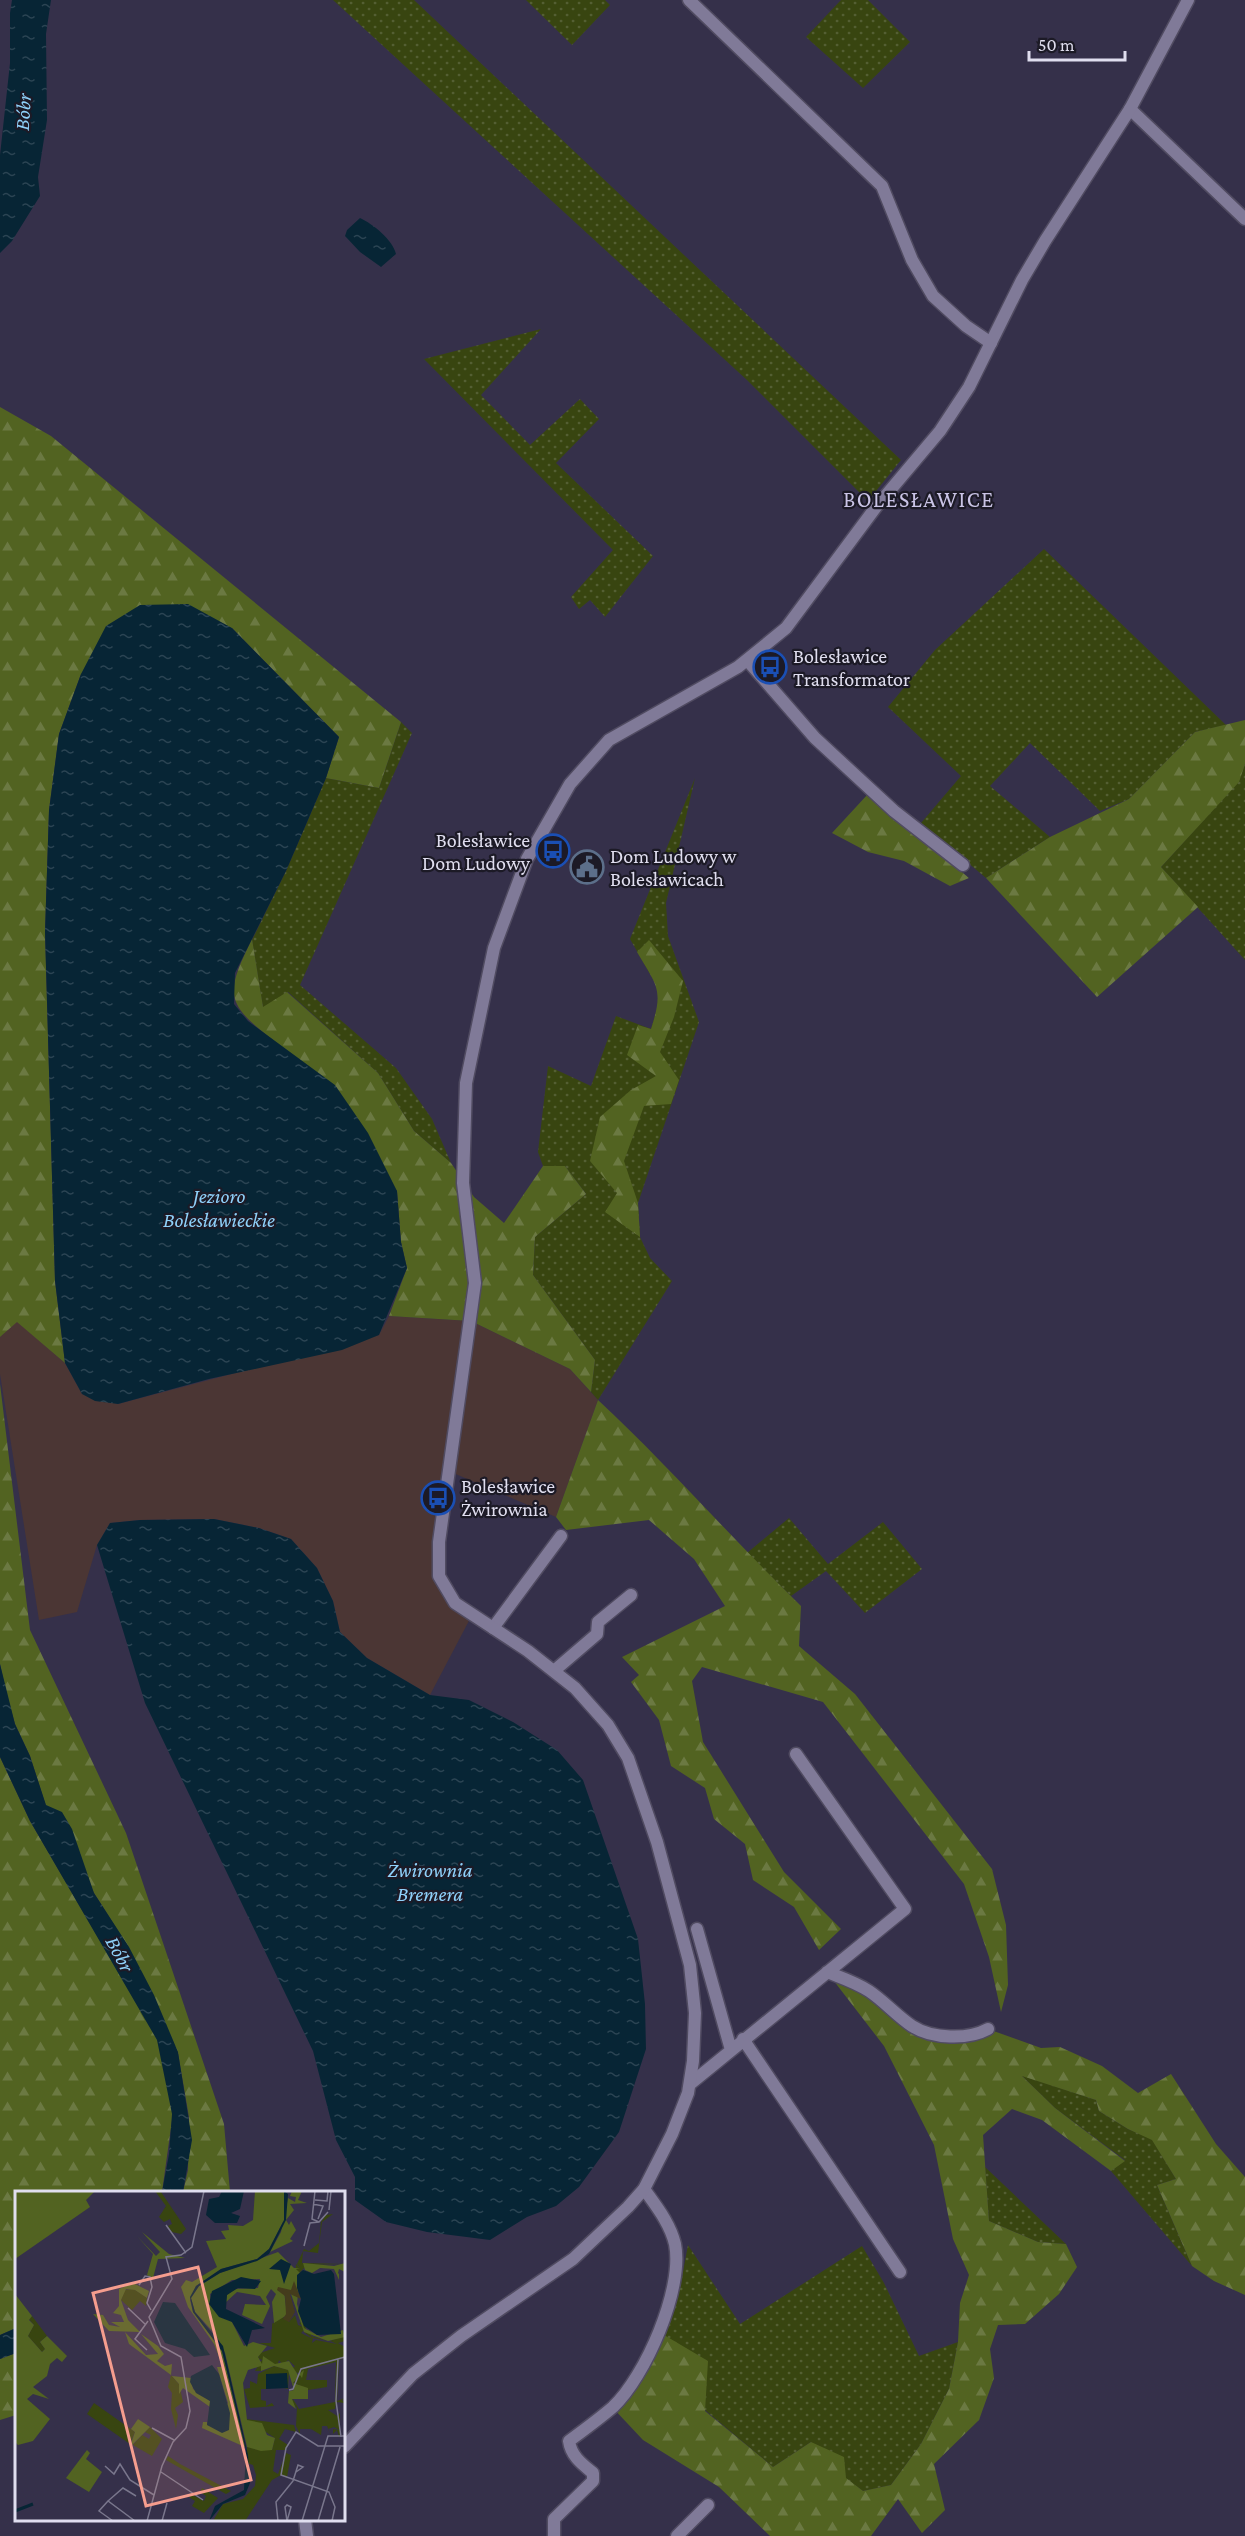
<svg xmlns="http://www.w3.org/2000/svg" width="1245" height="2536" viewBox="0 0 1245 2536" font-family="'Crimson Pro',serif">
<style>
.commercial{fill:#4b3634}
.grass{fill:url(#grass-dots)}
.forest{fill:url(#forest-firs)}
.water{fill:url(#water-ripples)}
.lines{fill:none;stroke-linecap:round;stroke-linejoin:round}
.minor-casing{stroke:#504b61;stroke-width:15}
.tertiary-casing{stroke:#504b61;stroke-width:15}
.minor{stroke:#807a98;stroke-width:12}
.tertiary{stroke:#807a98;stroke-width:12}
.labels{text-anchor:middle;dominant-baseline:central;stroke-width:4.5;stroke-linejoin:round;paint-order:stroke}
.poi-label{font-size:20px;fill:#e0deef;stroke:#1c1a26;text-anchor:start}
.water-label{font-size:21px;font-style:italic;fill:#8fd1fa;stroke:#1c1a26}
.quarter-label{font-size:22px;letter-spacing:1.5px;fill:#cac4e6;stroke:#1c1a26}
.inset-river{fill:none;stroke:#072535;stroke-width:3}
.inset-road{fill:none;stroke:#79768c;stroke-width:1.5}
.view{fill:#f59d8e;fill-opacity:0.15;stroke:#f59d8e;stroke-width:3}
.inset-edge{fill:none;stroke:#e0deef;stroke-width:3}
</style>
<defs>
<pattern id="grass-dots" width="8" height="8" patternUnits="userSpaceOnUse" patternTransform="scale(1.5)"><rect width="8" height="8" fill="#384510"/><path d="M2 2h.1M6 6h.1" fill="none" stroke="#545f33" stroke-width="1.8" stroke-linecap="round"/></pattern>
<pattern id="forest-firs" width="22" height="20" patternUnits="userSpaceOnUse" patternTransform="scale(1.5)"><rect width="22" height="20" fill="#526321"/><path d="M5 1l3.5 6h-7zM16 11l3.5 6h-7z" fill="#6b7942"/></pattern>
<pattern id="water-ripples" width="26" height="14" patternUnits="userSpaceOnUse" patternTransform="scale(1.5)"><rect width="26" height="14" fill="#072535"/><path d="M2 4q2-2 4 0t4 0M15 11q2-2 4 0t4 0" fill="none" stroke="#2b4453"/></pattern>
</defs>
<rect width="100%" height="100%" fill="#35304a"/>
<path class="commercial" d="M389,1316L471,1321L570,1369L598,1400L556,1517L451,1472L439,1576L472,1615L430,1695L367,1658L340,1632L333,1601L317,1568L291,1539L259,1528L214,1519L140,1520L110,1523L97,1545L77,1612L39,1620L0,1374V1337L17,1321L65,1363L82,1394L118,1404L379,1335Z"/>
<path class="grass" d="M333,0H414L901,460L868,501L747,380Z
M526,0H605L610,5L572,45Z
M841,0H868L910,42L863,88L806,37Z
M541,329L481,395L530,445L580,399L599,419L556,463L653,556L605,617L590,600L579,609L571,597L613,550L424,359Z
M1044,549L1226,725L1195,732L1129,799L1100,811L1030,743L990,786L1050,837L986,878L921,823L961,776L888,707L935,650Z
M401,722L412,733L300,985L396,1068L432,1119L451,1163L414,1131L378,1073L288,992L263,1008L252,940L286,871L326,778L379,788Z
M1245,764V960L1161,867L1238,782Z
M695,778L666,903L668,936L699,1022L638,1203L640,1237L650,1258L672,1281L598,1400L591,1392L595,1360L533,1275L535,1237L586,1194L565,1166H543L538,1152L548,1066L591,1086L616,1016L651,1029L659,1003L658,988L630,939Z
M789,1518L828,1564L883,1522L922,1569L865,1613L826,1571L791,1596L747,1553Z
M1021,2075L1096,2100L1099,2111L1128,2129L1152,2139L1176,2179L1157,2185L1192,2266L1111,2171L1125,2160L1055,2108Z
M985,2167L1066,2244L1038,2242L989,2221Z
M688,2245L740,2324L862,2246L884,2283L919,2356L958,2342L949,2389L921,2444L891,2485L863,2491L845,2478L811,2442L773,2467L705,2410L659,2332L682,2277Z"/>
<path class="forest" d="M0,407L51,436L401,722L379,788L326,778L339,737L232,628L81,674L59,734L49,810L45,932L55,1281L65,1363L17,1322L0,1337Z
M1245,720V764L1239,782L1161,867L1198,907L1097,997L986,878L1050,837L1129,799L1195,732Z
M868,794L969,878L950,886L904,861L868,852L832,833Z
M252,939L263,1007L287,992L378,1073L414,1131L451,1163L474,1197L504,1223L543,1166H565L586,1194L535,1237L533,1275L595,1360L591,1392L570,1369L471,1321L389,1316L407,1268L401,1242L397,1191L273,1040C225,1003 225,994 252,939Z
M649,940L683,981L674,1017L660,1052L679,1080L671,1104L644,1106L624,1161L638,1203L640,1237L605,1212L617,1193L590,1161L600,1117L631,1090L656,1076L627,1055L638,1025L651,1029C664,989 657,986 637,952Z
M0,1384L30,1630L126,1833L224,2124L230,2192H183L188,2170L189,2117L178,2053L127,1945L94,1893L46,1806L30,1756L15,1724L6,1692L0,1664Z
M598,1400C669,1466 732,1539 801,1606L799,1646L855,1694L992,1869L1006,1925L1008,1985L1001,2012L989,1957L964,1884L823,1702L702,1667L692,1681L703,1742L784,1872L841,1929L819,1950L794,1907L753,1880L745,1844L714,1819L705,1788L671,1766L659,1720L631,1682L639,1675L622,1657L725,1606L694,1559L649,1520L566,1530L556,1517Z
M0,1757L30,1821L158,2040L173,2113L162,2192H16V2328L0,2335Z
M827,1972L929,2033L988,2029L1041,2048L1060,2047L1102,2066L1138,2093L1171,2074L1216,2144L1245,2177V2295L1214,2281L1192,2266L1157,2185L1176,2179L1152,2140L1128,2129L1099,2111L1096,2100L1022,2076L1055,2108L1125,2161L1111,2171L1042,2120L1012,2109L983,2135L989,2221L1038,2242L1066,2244L1077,2267L1059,2294L1025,2324L998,2325L990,2349L994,2378L979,2420L934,2464L945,2510L922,2533L898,2499L871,2536H770L719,2487L643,2440L612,2407L659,2332L708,2361L705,2411L773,2467L811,2442L844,2457L846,2478L863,2491L891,2485L921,2444L949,2389L958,2342L960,2303L969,2275L953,2239L934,2145L884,2046Z
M16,2353V2415L0,2420V2359Z"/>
<path class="water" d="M12,0H51L46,34L47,120L38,177L40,196L12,241L0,253V155L10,63V13Z
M360,218C373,224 393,240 396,254L381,267L360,252L345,236L347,230Z
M188,604L232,628L339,737L326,778L286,871L235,973L234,1004L248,1021L335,1085L368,1133L397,1191L401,1242L407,1268L379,1335L342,1350L209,1379L118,1404L95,1401L82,1394L65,1363L55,1281L45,932L49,810L59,734L81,674L106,626L140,605Z
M214,1519L259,1528L291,1539L317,1568L333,1601L340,1632L367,1658L430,1695L469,1700L513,1722L557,1750L583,1780L638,1939L645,2004L646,2049L619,2132L579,2187L556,2206L527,2217L490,2240L427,2232L386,2222L355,2200V2177L336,2140L313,2051L145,1703L97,1545L110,1523L140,1520Z
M0,1664L15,1724L30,1756L46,1805L62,1812L72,1829L94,1893L129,1947L154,1995L178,2052L192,2140L183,2192H162L169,2154L172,2114L157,2040L30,1821L0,1757Z
M16,2328V2353L0,2359V2335Z"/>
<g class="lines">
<defs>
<path id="minor" d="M689,0L882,186L912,260L933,296L966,326L991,343
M1130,109L1245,219
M748,661L815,738L894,811L963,865
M493,1628L561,1536
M555,1670L597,1634L598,1622L631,1595
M697,1929L731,2050
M827,1972C842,1978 855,1982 869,1991C884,2001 897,2016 912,2026C932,2039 968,2040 988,2029
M743,2039L900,2272
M690,2084L905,1909L796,1754
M554,2536V2519L593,2481V2473C582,2464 571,2456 569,2441C584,2430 599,2419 613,2407C645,2377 684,2289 675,2244C670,2223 656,2206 644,2189
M677,2536L708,2505"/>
<path id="tertiary" d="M344,2447L413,2374L461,2336L573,2259L628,2207L644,2189L672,2134L688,2093L693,2061L695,2013L690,1965L657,1842L628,1758L608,1725L575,1688L528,1651L455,1603L439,1576V1542L475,1283L463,1183L466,1083L494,948L527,859L570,784L609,740L738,667L786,628L876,507L940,431L969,387L1022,280L1045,241L1130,109L1188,0
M305,2520L307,2536"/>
</defs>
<use href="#minor" class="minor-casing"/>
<use href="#tertiary" class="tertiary-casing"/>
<use href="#minor" class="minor"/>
<use href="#tertiary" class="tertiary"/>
</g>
<defs>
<symbol id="bus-ring" viewBox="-11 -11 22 22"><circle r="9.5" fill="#1c1a26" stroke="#1a4fb4" stroke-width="1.5"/><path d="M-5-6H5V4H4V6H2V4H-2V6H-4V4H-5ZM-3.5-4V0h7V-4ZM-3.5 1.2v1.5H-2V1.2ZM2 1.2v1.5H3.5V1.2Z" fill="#1a4fb4"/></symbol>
<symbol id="civic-ring" viewBox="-11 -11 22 22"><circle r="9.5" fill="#1c1a26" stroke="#5c6f8a" stroke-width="1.5"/><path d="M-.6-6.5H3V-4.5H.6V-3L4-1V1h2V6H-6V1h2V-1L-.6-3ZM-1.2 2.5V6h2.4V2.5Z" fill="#5c6f8a"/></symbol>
</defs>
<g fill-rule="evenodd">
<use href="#bus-ring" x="751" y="648" width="38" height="38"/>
<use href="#bus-ring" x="534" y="832" width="38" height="38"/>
<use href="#civic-ring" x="568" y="848" width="38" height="38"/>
<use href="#bus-ring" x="419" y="1479" width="38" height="38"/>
</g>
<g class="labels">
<g class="poi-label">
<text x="793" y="656">Bolesławice<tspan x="793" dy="23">Transformator</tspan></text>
<text x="530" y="840" text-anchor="end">Bolesławice<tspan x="530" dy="23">Dom Ludowy</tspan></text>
<text x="610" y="856">Dom Ludowy w<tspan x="610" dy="23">Bolesławicach</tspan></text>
<text x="461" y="1486">Bolesławice<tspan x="461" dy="23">Żwirownia</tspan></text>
</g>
<g class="water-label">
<text transform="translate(23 112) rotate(-86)">Bóbr</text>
<text x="219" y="1196">Jezioro<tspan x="219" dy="24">Bolesławieckie</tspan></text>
<text x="430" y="1870">Żwirownia<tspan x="430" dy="24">Bremera</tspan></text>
<text transform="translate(120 1954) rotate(62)">Bóbr</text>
</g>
<g class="quarter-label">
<text x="919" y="499">BOLESŁAWICE</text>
</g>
</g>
<g transform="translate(15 2191)">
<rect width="330" height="330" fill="#35304a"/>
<path d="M140,0L146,1L171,38L166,43L157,41L153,35L157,33L155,28L149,31L144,26L151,15ZM318,23L307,31L303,62L288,60L287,72L329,73L292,74L280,86L281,73L286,78L282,73L289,58L294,60L304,52L306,31L311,24ZM119,98L132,107L131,115L125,110L117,119L106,109L109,99ZM258,121L257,133L268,126L274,131L280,124L283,134L288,136L284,132L287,131L291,137L286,142L298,148L289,141L295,139L296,145L313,150L298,147L297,152L301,149L322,153L315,150L329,145L330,150L323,152L330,156V167L324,169L322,210L330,207L327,209L330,212L321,211L320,218L313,219L322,225L325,222V246H319H324L322,239L318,243V238L324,239L319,236L313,238L316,245L312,235H307L306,244L296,238H285V243L281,235L282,217L277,211L278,208L284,218L320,211L321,171L293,178L291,189H312V196L293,199L278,191L279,186L285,183L287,187L285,183L276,179L280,175L273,169L268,174L264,169L262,175L250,172L249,166L246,180H240L247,169L243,167L245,162L260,157L244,152H256ZM17,125L32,145L25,151L30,158L27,161L13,145L19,134L14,128ZM259,175L274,179L273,198L269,197L273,193H252L251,198H261H246V209L251,210V215L257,212L259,215L235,217L229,198L235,197V190L242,193L243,183ZM156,184L164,193L168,211L160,217L163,224L161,238L156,218L157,202L153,196ZM79,212L120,241L115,253L72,223ZM231,228L279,234L281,241L270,238L264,248L273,254L271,259H261L258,280L263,283L271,262L276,264L272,286L266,284L257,289L230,330H198L208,313L228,308L240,295L241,284L238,274L232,272V256L257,259L260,247ZM135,236L147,248L137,265L118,254L127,244L134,248L136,244L130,241ZM153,265L165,273L216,300L211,303L151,269ZM187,297L203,307L189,322L177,315L180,310L174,306L176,303L189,310L191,305L185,301Z" fill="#384510"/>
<path d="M0,0H80L71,9L75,16L0,68ZM240,0H269V29L254,58L242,68L206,78L181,95L175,109L178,121L207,160L230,256L187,237L188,231H192V234L213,212L202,176H208L199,153L173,116L166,96L171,89L177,91L202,76L191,50L211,48L206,40L214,39L213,34L228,35L238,29ZM277,0H287L283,9L292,12L275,13L279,19L271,29L274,34L276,30L281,39L275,48L278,50L255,61L266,41L273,7L280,11L281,6L275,5ZM127,41L154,63L170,67L143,68L138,87L132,84L138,63L122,45L141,65L145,61ZM263,61L279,77H285L281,78L285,82L282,113L289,137L306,146L328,139L330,146L313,150L289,141L275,100H269L272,124L259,132L257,111L261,103L256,98L251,106L255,115L247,133L227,124L230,113L251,114L245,105L222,101L210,112L212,104L219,98L243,97L245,88L217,89L195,103L196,114L217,131L229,155L238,151L252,155L243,166L247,173L248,165L260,173L274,170L283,184L289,179L287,187L285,184L278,192L293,197V208H277L281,218L273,212L274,200L279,199L273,179L259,175L246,180V175L233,179L228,192L232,229L247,232L252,244L260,247L257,259L246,260L232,256L210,162L201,144L180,121L176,107L184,95L205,82ZM288,72L319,75L330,72V81L324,78L323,82L324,83V89L319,78L305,77L297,82L290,79ZM118,92L134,100L132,107L120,99L111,98L106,109L113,129L125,141L94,140L78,123L88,124L94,134L105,136L96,131H109L106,124L98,122L104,115V98ZM0,103L17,125L14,129L19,134L13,145L27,161L30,158L25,151L32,145L52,165L47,171L42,167L35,173L32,185L18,196L34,208L18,203L12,208L35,228L18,250L3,254L0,251ZM110,141L131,164L143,163L126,143L143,155L149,163L142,170L150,175L157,173L156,184L114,153ZM157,185L176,187L178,198L195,210V216L168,197L164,203V193ZM123,228L135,236L115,256L120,241L116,238ZM72,259L75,262L71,268L87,281L74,301L51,287Z" fill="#526321"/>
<path d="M279,90L286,108L275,103L280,121L274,131L268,128L271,123L270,105L262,99L263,96L276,99Z" fill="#443c1c"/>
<path d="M207,0H229L225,18L216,22L225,25L222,32H200L191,24L194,8L204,6ZM269,0L273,3L271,29L254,63L242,70L205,82L184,95L176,107L180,121L208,155L233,264L235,292L230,304L208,313L194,330L200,315L229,299L231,259L207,160L178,121L175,106L181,95L206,78L242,68L254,58L269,29ZM266,68L276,73L269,93L265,79L254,78ZM288,79L299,83L316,79L319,83L326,143L302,144L289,135L283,120L286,108L282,97V84ZM226,86L246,90L240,98L223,97L212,104L211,118L250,137L237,139L232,156L217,131L204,126L194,113L197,100ZM148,111L160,112L195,164L179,166L170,158L150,152L139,131ZM197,174L204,183L215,222L214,239L207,242L192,234L195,210L181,202L175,191L176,185ZM272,182L273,197L251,198V183Z" fill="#072535"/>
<path class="inset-river" d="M0,320L18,313"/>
<path class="inset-road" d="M300,0L297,28L304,31M300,9L312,10L313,0M298,13L308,15L303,28M314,19L316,0M151,34L171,62M289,55L295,32L304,31L313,21M124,94L130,85L135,86L137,96L132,112L136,119M113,117L131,134M132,159L120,148L133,130M323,168L321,210L326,246M274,199L278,198L286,178L330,166M137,237L159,249M90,275L99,283L105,273L115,289L139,304M146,281L188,309M93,310L108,297L121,305M272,314L276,316L272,330L270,316ZM98,330L84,320L93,310L120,330M132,330L147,275L158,251L171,237L175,220L166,166L146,155L134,126L157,88L151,66L166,64L177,56L189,0M147,330L152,312M263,330L261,311L278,290L283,274L288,276L281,281M287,330L313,245H330M303,330L325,256M317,330L320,316L314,301L266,284L271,257L281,241L303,255H330"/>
<path class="view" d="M183,76L236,289L131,315L78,102Z"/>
<rect width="330" height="330" class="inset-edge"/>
</g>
<path d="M1029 51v9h96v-9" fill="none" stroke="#e0deef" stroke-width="3"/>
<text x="1038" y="51" font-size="18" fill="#e0deef" stroke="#1c1a26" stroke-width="4.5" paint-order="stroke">50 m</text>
</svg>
